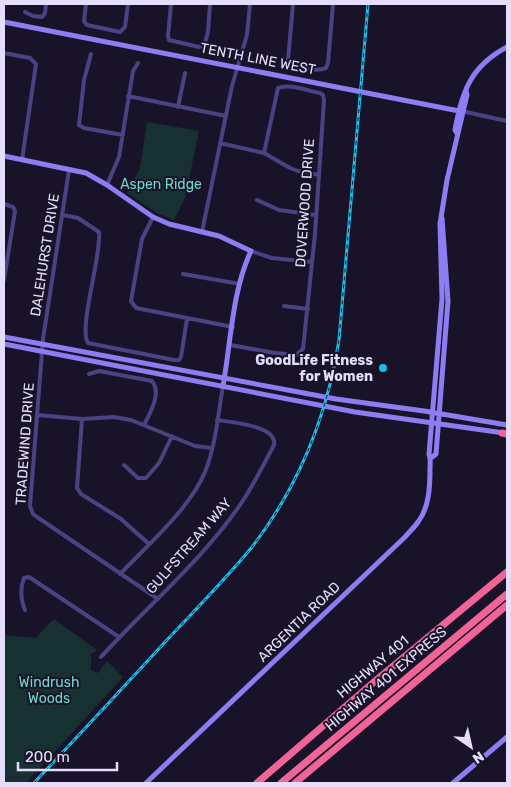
<svg xmlns="http://www.w3.org/2000/svg" width="511" height="787" viewBox="0 0 511 787" font-family="Rubik,sans-serif">
<style>
.green{fill:#173032}
.lines{fill:none;stroke-linecap:round;stroke-linejoin:round}
.street{stroke:#4c4283;stroke-width:4}
.secondary{stroke:#8d7df3;stroke-width:5}
.highway{stroke:#f16498;stroke-width:7}
.rail-casing{stroke:#1bbfea;stroke-width:3}
.rail{stroke:#191329;stroke-width:1;stroke-dasharray:4;stroke-linecap:butt}
.poi-dot{fill:#1bbfea;stroke:#191329;stroke-width:2}
.labels{text-anchor:middle;dominant-baseline:central;stroke-width:4;stroke-linejoin:round;paint-order:stroke}
.street-label{font-size:14px;fill:#e4defc;stroke:#191329}
.park-label{font-size:14px;fill:#6fd7c8;stroke:#191329}
.poi-label{font-size:14px;font-weight:bold;fill:#e4defc;stroke:#191329;text-anchor:end}
</style>
<rect width="100%" height="100%" fill="#191329"/>
<path class="green" d="M147,122L199,131L185,198L174,220L157,213L127,193L140,168Z
M54,619L97,650L91,654V670L98,673L107,661L123,677L26,783H4V635L35,638Z"/>
<g class="lines">
<path class="street" d="M86,4L84,21L87,25L120,32L125,27L128,4
M171,4L168,36L169,40L199,47L205,43L208,32L210,4
M293,4L288,60C294,68 318,72 326,68L328,63L333,4
M25,12L33,16L42,17L45,13L46,4
M4,53L30,58L36,64L22,160
M91,54L84,80L79,125L84,128L123,135
M128,96L226,116
M178,107L185,73
M461,111L507,121
M220,143L264,153L290,168L298,171L319,175
M69,170L43,339L30,506L33,514L37,517L158,599
M107,185L119,157L133,71L138,63
M257,200L279,210L316,215
M4,204L13,207L15,211L4,280
M63,215L78,218L99,232C102,254 78,329 88,343L174,360H179L181,357L187,319
M153,217L142,239L131,301L136,308L233,327
M202,232L232,86L247,35L250,4
M251,251L272,258L311,262
M183,274L240,284
M284,306L308,309
M230,345L275,353L296,355L303,349L315,234L324,100L323,95L320,93C308,91 289,83 278,88L264,153
M89,374L99,371L152,381C162,393 150,413 144,425
M38,415L82,419L114,417L131,420L195,446L212,448
M82,419L77,488L81,494L121,519L149,544
M124,465L138,478H146L159,463L172,436
M120,574C148,545 190,508 205,472C216,445 218,414 223,386
M25,610C21,600 20,588 24,578L29,577L119,637
M101,657C148,605 203,560 242,502C254,484 264,464 274,445C278,426 231,422 217,420"/>
<path class="secondary" d="M4,22L459,111
M457,133L455,130C462,91 471,66 507,47
M4,156L86,173L107,185L153,217L169,224L219,236L251,251C232,291 231,342 223,386
M4,337L336,399L424,411L507,425
M4,344L355,412L504,433
M431,458L436,454L448,301L442,218
M146,783L405,537C409,532 414,528 418,522C429,508 430,487 430,469C430,464 431,459 429,454L442,299L440,224L447,180L467,95L466,90
M453,783L507,737"/>
<path class="highway" d="M502,433L507,434
M257,783L374,682L507,572
M281,783L507,594
M295,783L507,605"/>
<defs>
<path id="rail" d="M34,783C78,736 122,689 165,642C194,611 225,580 252,547C299,486 327,416 339,340L368,4"/>
</defs>
<use href="#rail" class="rail-casing"/>
<use href="#rail" class="rail"/>
</g>
<circle class="poi-dot" cx="383" cy="368" r="5"/>
<g class="labels">
<g class="street-label">
<text transform="translate(258 59) rotate(11)">TENTH LINE WEST</text>
<text transform="translate(305 203) rotate(-86)">DOVERWOOD DRIVE</text>
<text transform="translate(45 255) rotate(-81)">DALEHURST DRIVE</text>
<text transform="translate(25 444) rotate(-86)">TRADEWIND DRIVE</text>
<text transform="translate(189 546) rotate(-49)">GULFSTREAM WAY</text>
<text transform="translate(299 622) rotate(-44)">ARGENTIA ROAD</text>
<text transform="translate(373 667) rotate(-40)">HIGHWAY 401</text>
<text transform="translate(386 679) rotate(-40)">HIGHWAY 401 EXPRESS</text>
</g>
<g class="park-label">
<text x="161" y="184">Aspen Ridge</text>
<text x="49" y="682">Windrush<tspan x="49" dy="16">Woods</tspan></text>
</g>
<g class="poi-label">
<text x="373" y="360">GoodLife Fitness<tspan x="373" dy="16">for Women</tspan></text>
</g>
</g>
<rect width="511" height="787" fill="none" stroke="#e4defc" stroke-width="10"/>
<g transform="translate(471 747) rotate(146)" stroke="#191329" stroke-width="4" paint-order="stroke">
<path d="M0-4L9 19L0 12L-9 19Z" fill="#e4defc"/>
<text y="-8" font-size="14" font-weight="bold" text-anchor="middle" fill="#e4defc">N</text>
</g>
<path d="M18 762v8h99v-8" fill="none" stroke="#e4defc" stroke-width="2.5"/>
<text x="25" y="762" font-size="15" fill="#e4defc" stroke="#191329" stroke-width="4" paint-order="stroke">200 m</text>
</svg>
